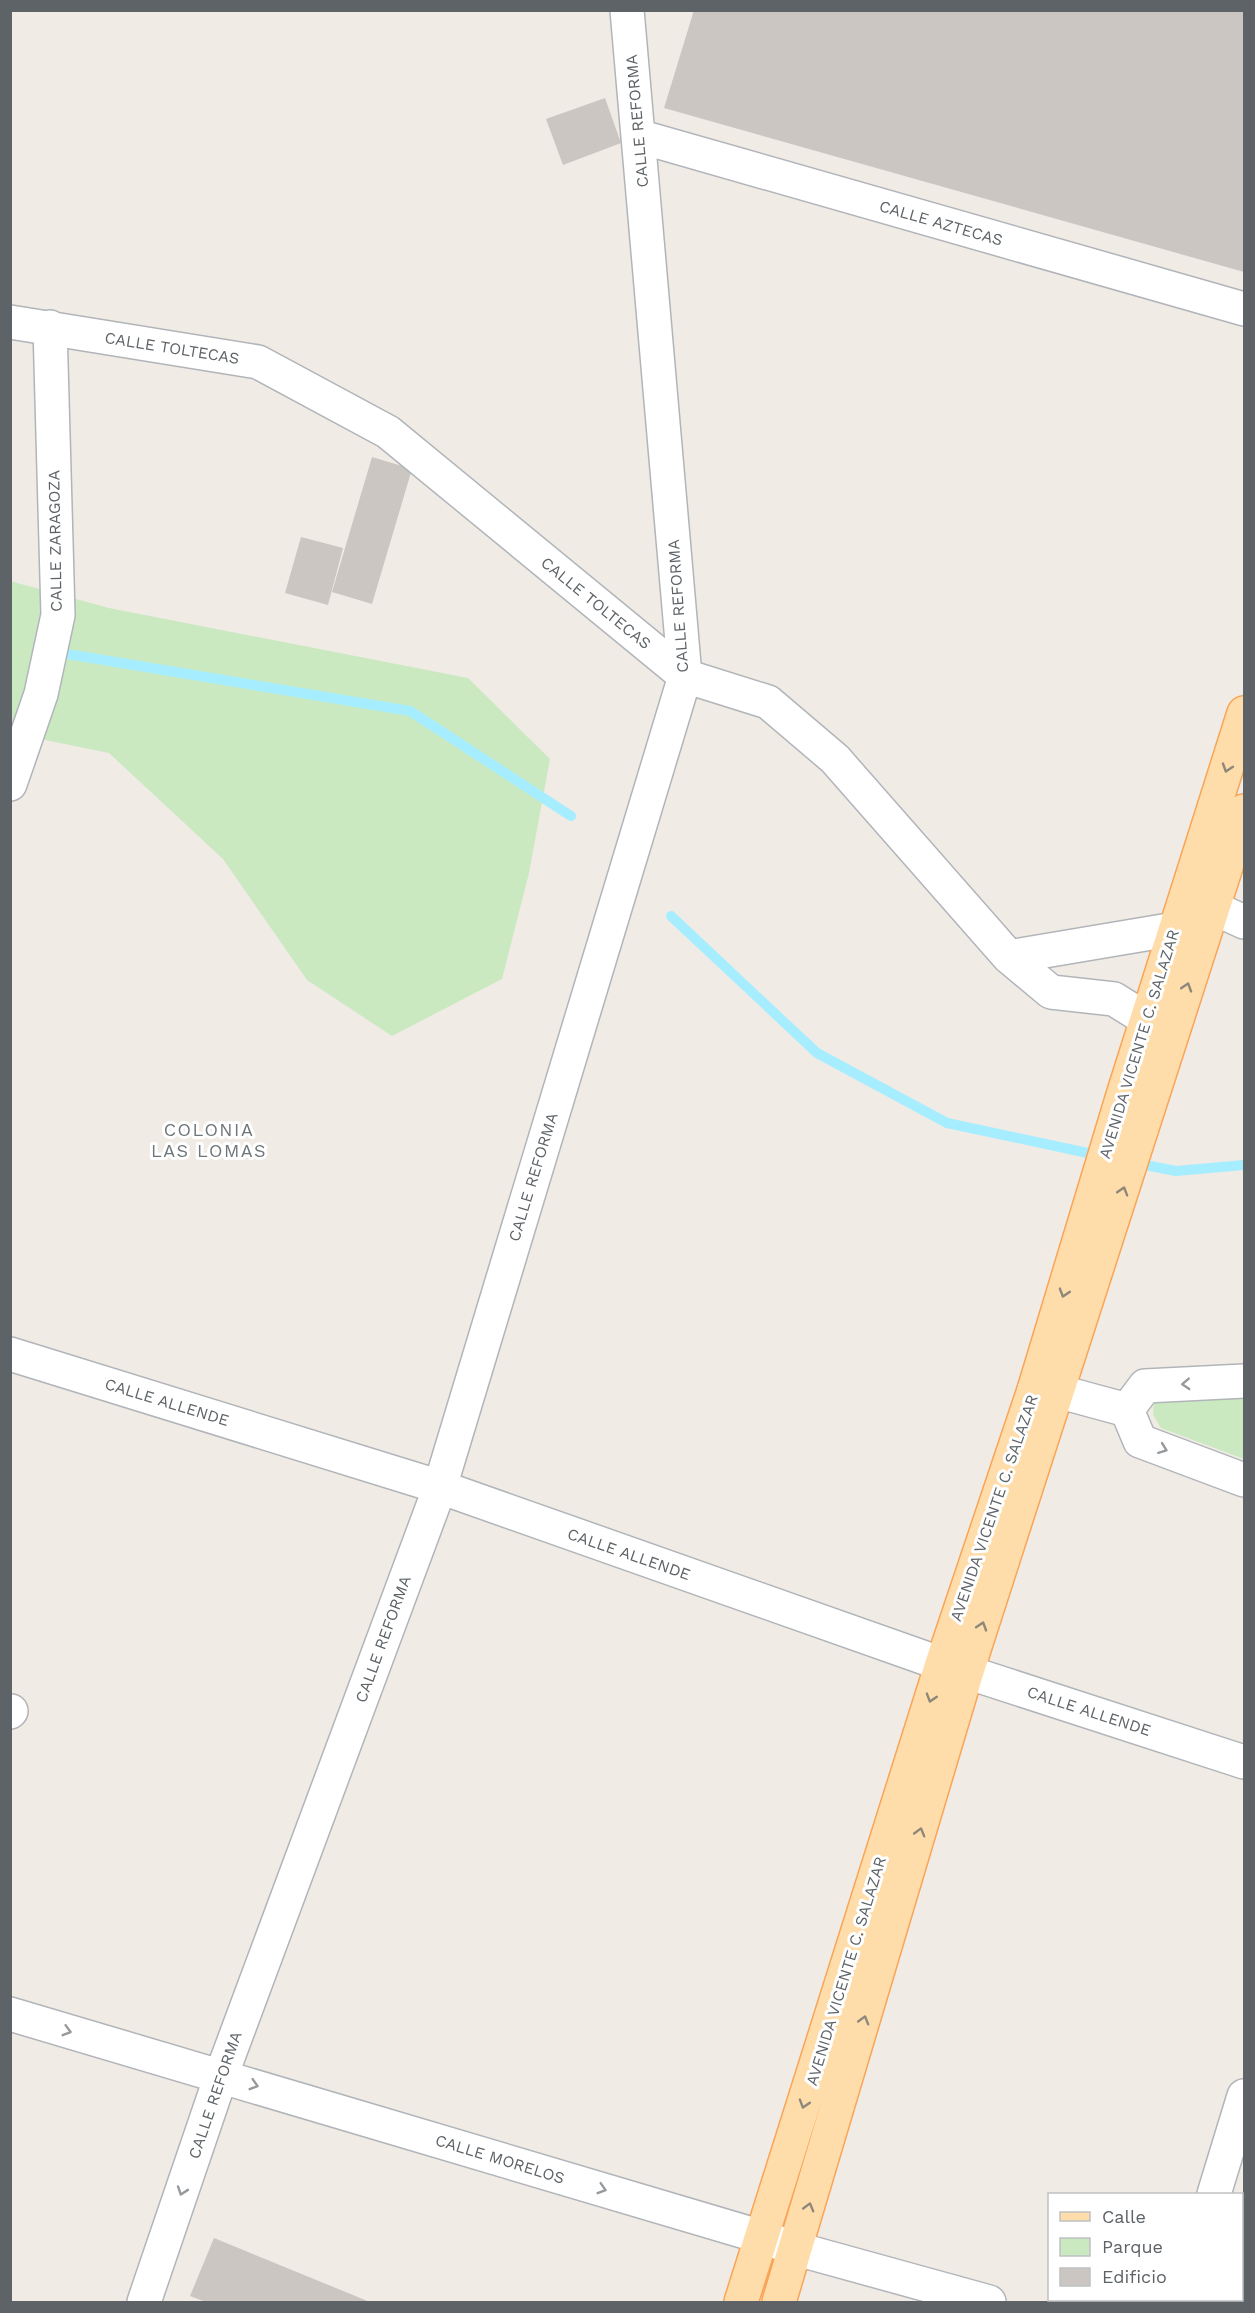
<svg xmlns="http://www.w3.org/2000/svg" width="1255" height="2313" viewBox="0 0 1255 2313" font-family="'Work Sans',sans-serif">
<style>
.green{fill:#cae9c1}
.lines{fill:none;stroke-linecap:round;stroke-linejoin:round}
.stream{stroke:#a6eeff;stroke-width:10}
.building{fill:#cbc6c2}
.minor-casing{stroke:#b1b5b9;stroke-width:36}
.major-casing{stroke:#f9a456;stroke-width:36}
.minor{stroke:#fff;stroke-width:33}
.major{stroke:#ffddab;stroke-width:33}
.oneway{stroke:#8e887b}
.oneway2{stroke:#969a9c}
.labels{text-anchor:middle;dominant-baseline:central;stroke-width:6;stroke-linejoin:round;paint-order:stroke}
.street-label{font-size:16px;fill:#5d6367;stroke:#fff}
.neighbourhood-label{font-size:18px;letter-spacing:1.5px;fill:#6e7679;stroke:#fff}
</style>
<rect width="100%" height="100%" fill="#f0ebe5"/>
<path class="green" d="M10,581L109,608L468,678L550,759L529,873L502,979L392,1036L307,980L223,859L109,753L11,733Z
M1244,1389V1459L1161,1428L1153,1415L1154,1400Z"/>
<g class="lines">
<path class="stream" d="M61,653L410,711L571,816
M671,916L817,1053L947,1123L1102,1156
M1135,1163L1176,1171L1244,1165"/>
</g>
<path class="building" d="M694,10H1244V272L664,108Z
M605,98L621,143L563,165L546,119Z
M372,457L412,469L372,604L332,592Z
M301,537L343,548L328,605L285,593Z
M214,2238L370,2302H206L190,2296Z"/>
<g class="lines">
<defs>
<path id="minor" d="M638,136L1244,309
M10,322L258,362L388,432L685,676L768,702L835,759L1009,957L1051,992L1114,999L1170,1034
M10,784L41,694L58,615L50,327
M1188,896L1244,922
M1009,957L1175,929
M10,1354L440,1487L942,1664L1244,1762
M1034,1390L1057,1391L1127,1410
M1127,1410L1140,1441L1244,1480
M1127,1410L1145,1386L1244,1381
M10,1712L11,1711
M10,2014L762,2237L797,2249L989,2302
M1214,2194L1244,2096
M144,2302L221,2076L440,1487L685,676L627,10
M1181,2302L1182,2300"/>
<path id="major" d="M741,2302L942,1664L1034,1390L1124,1092L1244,713
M779,2302L967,1671L1244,811"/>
</defs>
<use href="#minor" class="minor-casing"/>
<use href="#major" class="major-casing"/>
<use href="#minor" class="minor"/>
<use href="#major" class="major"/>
</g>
<defs><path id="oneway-chevron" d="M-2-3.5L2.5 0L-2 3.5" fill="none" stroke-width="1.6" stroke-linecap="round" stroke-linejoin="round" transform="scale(1.5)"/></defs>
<g class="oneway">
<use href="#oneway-chevron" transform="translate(1227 768) rotate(108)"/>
<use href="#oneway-chevron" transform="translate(1187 987) rotate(-72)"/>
<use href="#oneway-chevron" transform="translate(1123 1191) rotate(-73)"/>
<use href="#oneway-chevron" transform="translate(1064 1293) rotate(107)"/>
<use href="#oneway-chevron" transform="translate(982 1626) rotate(-72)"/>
<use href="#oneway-chevron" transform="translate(931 1698) rotate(107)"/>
<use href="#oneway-chevron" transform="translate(920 1832) rotate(-74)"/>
<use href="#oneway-chevron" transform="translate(864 2020) rotate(-74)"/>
<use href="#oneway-chevron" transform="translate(804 2104) rotate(107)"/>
<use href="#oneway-chevron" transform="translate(809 2207) rotate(-74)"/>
</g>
<g class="oneway2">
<use href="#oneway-chevron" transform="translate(1186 1384) rotate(177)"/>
<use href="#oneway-chevron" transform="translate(1163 1449) rotate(21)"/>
<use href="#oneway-chevron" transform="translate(67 2031) rotate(16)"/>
<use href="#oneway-chevron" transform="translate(254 2085) rotate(17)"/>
<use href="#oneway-chevron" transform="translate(602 2189) rotate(17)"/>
<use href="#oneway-chevron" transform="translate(182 2191) rotate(109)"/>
</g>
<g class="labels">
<g class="street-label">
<text transform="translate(637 121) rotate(-95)">CALLE REFORMA</text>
<text transform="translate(941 223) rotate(16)">CALLE AZTECAS</text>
<text transform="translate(172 348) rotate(9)">CALLE TOLTECAS</text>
<text transform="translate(55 541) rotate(-91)">CALLE ZARAGOZA</text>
<text transform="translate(596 603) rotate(39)">CALLE TOLTECAS</text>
<text transform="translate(678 606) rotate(-94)">CALLE REFORMA</text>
<text transform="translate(1139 1044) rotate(-73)">AVENIDA VICENTE C. SALAZAR</text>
<text transform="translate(533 1177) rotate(-73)">CALLE REFORMA</text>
<text transform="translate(167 1402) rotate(17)">CALLE ALLENDE</text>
<text transform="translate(994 1508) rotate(-71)">AVENIDA VICENTE C. SALAZAR</text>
<text transform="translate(629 1554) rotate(19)">CALLE ALLENDE</text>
<text transform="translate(383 1639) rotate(-70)">CALLE REFORMA</text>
<text transform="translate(1089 1711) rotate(18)">CALLE ALLENDE</text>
<text transform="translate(846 1971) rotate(-73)">AVENIDA VICENTE C. SALAZAR</text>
<text transform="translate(215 2095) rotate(-71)">CALLE REFORMA</text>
<text transform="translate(500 2159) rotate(17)">CALLE MORELOS</text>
</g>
<g class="neighbourhood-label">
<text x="209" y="1129">COLONIA<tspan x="209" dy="21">LAS LOMAS</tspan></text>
</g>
</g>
<rect width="1255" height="2313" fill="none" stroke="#5d6367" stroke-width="24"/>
<rect x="1048" y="2193" width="195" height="108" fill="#ffffff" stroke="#bec1c2" stroke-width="1.5"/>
<rect x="1060" y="2212" width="30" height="9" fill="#ffddab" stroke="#bec1c2" stroke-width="1.5"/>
<text x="1102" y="2223" font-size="18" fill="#5d6367">Calle</text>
<rect x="1060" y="2238" width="30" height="18" fill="#cae9c1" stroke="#bec1c2" stroke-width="1.5"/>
<text x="1102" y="2253" font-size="18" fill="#5d6367">Parque</text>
<rect x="1060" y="2268" width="30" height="18" fill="#cbc6c2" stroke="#bec1c2" stroke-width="1.5"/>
<text x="1102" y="2283" font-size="18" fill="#5d6367">Edificio</text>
</svg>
